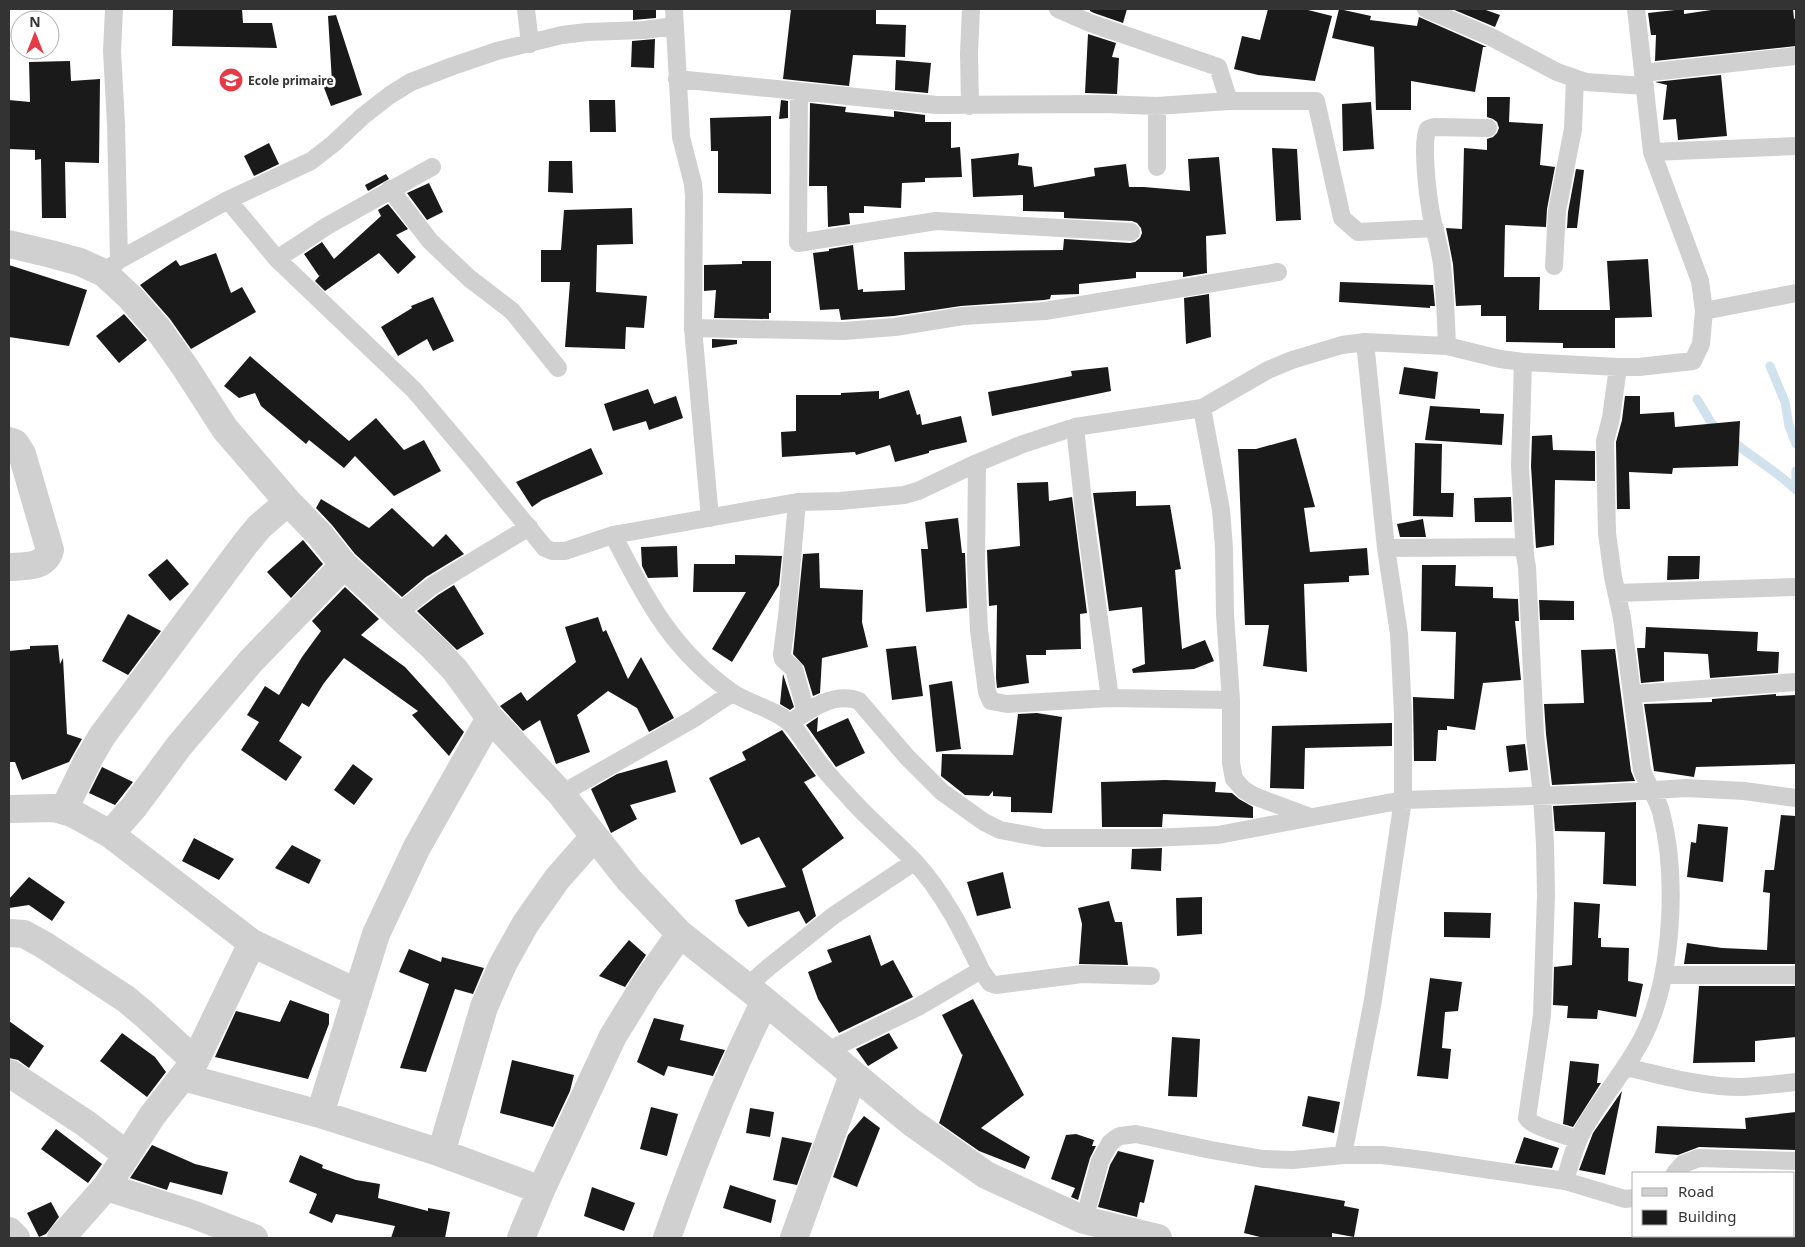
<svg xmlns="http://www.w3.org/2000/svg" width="1805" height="1247" viewBox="0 0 1805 1247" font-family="'Noto Sans',sans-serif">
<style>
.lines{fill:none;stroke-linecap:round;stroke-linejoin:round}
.stream{stroke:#cfe2ee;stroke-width:9}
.building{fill:#1a1a1a}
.service{stroke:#d0d0d0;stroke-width:18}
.minor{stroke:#d0d0d0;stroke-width:28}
.labels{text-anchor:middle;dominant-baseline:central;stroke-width:5;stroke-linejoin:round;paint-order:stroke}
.poi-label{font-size:12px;font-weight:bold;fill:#333;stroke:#fff;text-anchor:start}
</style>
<rect width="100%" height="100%" fill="#fff"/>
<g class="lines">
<path class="stream" d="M1770,366L1785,402L1789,426L1796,444
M1697,399L1712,424L1720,431
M1730,439C1751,457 1777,471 1796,490
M1796,489V471"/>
</g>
<path class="building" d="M173,9H242L243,23H272L277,48L172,46Z
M633,9H656V18L633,20Z
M791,9H876V24L906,25L905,57L853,55L849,86L783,79Z
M1090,9H1127L1123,23L1094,13L1090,11Z
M1268,9H1304L1332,16L1315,81L1258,75L1234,69L1242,36L1260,40Z
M1339,9L1371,16L1370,20L1417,26L1419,17L1487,47H1483L1475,92L1411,81V110H1376L1374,47L1332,38Z
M1452,9H1483L1500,15L1495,27Z
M1684,9V14L1718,9H1793L1794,19L1796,18V46L1655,61L1656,35H1651L1648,13Z
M336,15L362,95L331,106L323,85L332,82L328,16Z
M1088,34L1116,43L1112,57L1119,58L1117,94L1085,93Z
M655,39L654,68L631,67L632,41Z
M896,60L931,63L928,93L895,90Z
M70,61L71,81L100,79L99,163L65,162L66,218H42L41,159L35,160V150L9,149V100L30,102L29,62Z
M1721,75L1727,136L1678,140L1676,119L1663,120L1667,85L1655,82Z
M1487,97H1510L1509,122L1543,124L1540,165L1555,167L1547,209L1546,227L1505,225L1504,277H1540L1539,310H1610L1607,261L1648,259L1652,317L1615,318V348H1563V343L1506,342V316H1481V305L1456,306L1453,264L1446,228L1462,229L1464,148L1487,150V139L1493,137L1497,133L1499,128L1497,122L1493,119L1487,117Z
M589,100H615L616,132H590Z
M781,100L788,101V118L779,119Z
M1371,102L1374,149L1343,151L1342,104Z
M810,103L846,107L845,112L894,117V111L925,115V122H951V148L960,147L962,177L925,178V182L902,183L901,208L864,206V213H849L850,224L828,227L827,186H809Z
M771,116V194L718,193V151H711L710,118Z
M269,143L279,164L254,176L244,156Z
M1272,148L1297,149L1301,220L1276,221Z
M1019,153L1018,165L1032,167L1034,187L1095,176L1094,168L1126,164L1129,187H1144L1190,191L1188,159L1219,157L1226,234L1206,236L1207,273L1183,277V272H1136V278L1079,284V294L1051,295L1050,299L1044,300L961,306L894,316L841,320L839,309L820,310L813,253L829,251V249L853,245L858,290L863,289V292L905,290L904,252L1063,250L1064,239L1130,243L1135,242L1140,238L1142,233L1141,228L1137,223L1132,221L1064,218V212L1023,211V195L973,197L971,159Z
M549,161H572L573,193L548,192Z
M1576,169L1584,170L1577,228H1567L1568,212Z
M386,174L389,179L368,191L365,185Z
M429,183L443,212L427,220L407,193Z
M388,204L408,229L396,235L416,257L398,274L379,253L325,291L315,281L321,274L319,276L304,254L322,242L334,259L381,216L378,210Z
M632,208L633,244L597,245L596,292L647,296L644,328L626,327L625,349L565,347L570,282H541V250H561L564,210Z
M216,253L231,293L242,287L256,312L191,349L170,319L140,285L176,260L180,266Z
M742,261H771V313H769V319L714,318L716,290L704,291V265L742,264Z
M9,265L87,290L69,346L9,337Z
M1340,282L1433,285L1435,306H1430V308L1339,302Z
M1209,294L1211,337L1186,344L1184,298Z
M433,297L454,341L433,351L427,339L398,356L381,327L412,308L411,306Z
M124,314L147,340L119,363L96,336Z
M712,339L737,340V344L712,348Z
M250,356L349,441L376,418L404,450L424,440L441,471L394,496L355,456L344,468L309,440L306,444L261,406L255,393L239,398L224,386Z
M1108,367L1111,391L992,416L988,392L1072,376L1071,371Z
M1404,367L1438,372L1435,399L1399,394Z
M648,389L654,404L676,396L683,418L649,430L646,421L613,431L604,404Z
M909,390L917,415L920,414L922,425L961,416L967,442L929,451V453L895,462L890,445L856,455L855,452L782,457L781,432L796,431V395H841V393L879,391V399Z
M1625,396H1640V414L1674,412L1675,427L1740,421L1738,466L1673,468L1672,474L1629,472L1630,509H1617L1616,442L1622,420Z
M1430,406L1480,409V413L1504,414L1502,445L1425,440Z
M1552,435L1553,450L1595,451V481L1555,480L1554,545L1536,548L1531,466L1532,436Z
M1296,438L1315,507L1304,508L1310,552L1367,548L1369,575L1349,576V582L1304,584L1307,672L1263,666L1269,625H1245L1238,449H1256Z
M1415,443L1442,444L1441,493H1454L1453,517L1413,516Z
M591,448L603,474L542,500L532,507L516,482Z
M1048,482L1049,501L1072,497L1087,613L1080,614L1081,649L1046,650V655H1026L1029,683L997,688L996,678L997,605L989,606L987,550L1020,546L1017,483Z
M1136,491V506L1170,505L1181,569L1175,570L1182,649L1205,640L1214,661L1194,669L1133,673L1132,669L1145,664L1142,607L1109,611L1093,493Z
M1511,497L1512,522H1475L1474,498Z
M321,499L369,528L392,508L433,547L446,534L464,554L426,577L402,597L355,554L332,525L316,508Z
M958,518L962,553H965L967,608L926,612L921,549H928L925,522Z
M1423,519L1426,537H1400L1397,524Z
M303,540L323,564L291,598L267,572Z
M677,546L678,577L648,578L642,566L641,547Z
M819,553L820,588L863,590L862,622L868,647L822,658L820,693L813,696L804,666L793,654L803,554Z
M735,555L782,556L779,585L732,662L712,649L746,592H693L694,564H735Z
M1668,556H1700L1699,579L1667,580Z
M167,559L189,584L170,601L148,575Z
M1422,565H1456L1455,586L1493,587V598L1518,599L1519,621H1515L1521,680L1483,683L1475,730L1447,726V730H1438L1436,761H1414L1413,697L1454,699L1456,632L1421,631Z
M454,585L484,634L457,650L417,611L438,595Z
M345,587L379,619L361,635L405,667L464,732L449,756L412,715L418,711L344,658L324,683L309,707L302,703L279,741L302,757L286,781L241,750L259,722L247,715L265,686L279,695L302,657L321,631L312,621Z
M1539,600L1574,601V620H1540Z
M128,614L161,631L128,675L102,661Z
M598,617L603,632L606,630L628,679L641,657L674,718L649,732L637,708L608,691L577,715L590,752L556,764L540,720L523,731L500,706L521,692L527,701L576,662L565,627Z
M1646,627L1758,632L1757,651L1779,652L1778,673L1710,678L1708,654L1664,652V681L1641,683L1637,648H1645Z
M58,645L60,664L63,658L67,734L82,739L69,762L22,780L15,762H9V651L30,649V646Z
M916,646L923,696L892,700L886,649Z
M1615,649L1631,771L1635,781L1552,785L1546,734L1544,704L1584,703L1581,650Z
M783,674L794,707L790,710L780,704Z
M952,681L961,749L936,752L929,685Z
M1776,694V696L1796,695V764L1696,767L1694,777L1654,771L1644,704L1712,702V699Z
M1037,713L1062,717L1052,813L1011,812V797L993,796V791L989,796L965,795L941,776L942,754L1013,755L1018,714Z
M818,717L817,732L848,718L865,753L836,767L806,725Z
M1392,723V746L1305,748L1304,789L1270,788L1272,726Z
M782,730L816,776L804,782L844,838L802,869L816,916L806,924L799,911L748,927L739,913L735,900L786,887L759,837L741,845L709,778L746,760L742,752Z
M1525,744L1528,770L1509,772L1506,746Z
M667,760L676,792L630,805L637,819L611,833L591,789L617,774Z
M353,764L373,779L354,805L334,790Z
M102,767L133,782L115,805L89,793Z
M1165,780L1216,782L1215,792L1232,793L1239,799L1253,807V818L1163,814L1162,827H1102L1101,782Z
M1636,802V886L1603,884L1605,832L1555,831L1553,806Z
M1781,815L1796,816V964H1684L1687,943L1722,948L1767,950L1770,893L1763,892L1765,870H1774Z
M1698,824L1728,827L1723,882L1687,877L1691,842L1696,843Z
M194,838L234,859L219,880L182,861Z
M292,845L321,860L309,884L275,868Z
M1162,848L1161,871L1131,869L1132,849Z
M1003,872L1011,908L977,916L967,882Z
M29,877L65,902L52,921L29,905L9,908V899Z
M1202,897V934L1177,936L1176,898Z
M1109,901L1115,922H1122L1128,965L1079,964L1082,924L1078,908Z
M1574,902L1600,904L1598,938H1601V947L1629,948L1628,981L1643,984L1636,1017L1598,1010L1597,1019L1567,1018L1568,1006L1553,1005L1554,967L1572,965Z
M1444,912L1491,913L1490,938L1444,937Z
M870,935L881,966L893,960L913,997L839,1033L818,999L808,972L832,962L827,950Z
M629,940L646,955L625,987L599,976Z
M409,949L441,962L442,957L484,968L473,994L455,989L426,1072L400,1068L429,984L399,972Z
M1430,978L1462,982L1458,1011L1445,1012L1442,1048L1451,1049L1448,1079L1417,1076Z
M1699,986H1796V1037L1755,1041V1062L1693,1063Z
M973,999L1024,1095L981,1128L1030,1157L1025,1169L979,1151L939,1123L963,1054L962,1055L942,1015Z
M290,1000L329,1014V1024L308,1079L215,1057L236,1011L280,1022Z
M654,1018L684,1025L680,1040L725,1050L713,1076L668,1066L664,1076L637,1062Z
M9,1021L44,1046L29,1068L18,1060L9,1058Z
M122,1033L155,1057L166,1072L147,1097L100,1061Z
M889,1033L898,1048L868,1066L856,1049Z
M1172,1037L1200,1039L1197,1097L1168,1096Z
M512,1060L574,1075L570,1091L553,1127L500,1113Z
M1570,1061L1599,1064L1597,1083H1601L1573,1127L1563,1124Z
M1622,1091L1605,1175L1579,1170L1593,1133Z
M1308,1096L1340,1102L1334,1133L1302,1126Z
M651,1107L678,1114L667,1156L640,1149Z
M750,1108L774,1112L770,1137L746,1133Z
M1796,1112V1150L1699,1147L1678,1155L1655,1153L1657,1126L1746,1129L1745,1118Z
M864,1116L880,1128L857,1187L833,1177L848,1135Z
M56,1129L102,1164L88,1183L41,1149Z
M1076,1134L1094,1140L1092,1146H1096L1090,1158L1078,1200L1071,1197L1075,1188L1051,1179L1066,1135Z
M782,1137L812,1143L797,1185L773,1180Z
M1524,1137L1559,1148L1552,1168L1515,1163Z
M152,1145L195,1164L228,1172L222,1195L170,1182L167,1190L130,1178Z
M1118,1151L1154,1160L1144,1203L1140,1202L1137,1217L1098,1207L1110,1165Z
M300,1155L323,1165L322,1168L356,1180L380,1184L378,1198L428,1211V1208L450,1212L445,1238H391L395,1226L336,1214L332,1223L309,1213L317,1194L289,1182Z
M730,1185L776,1200L771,1223L723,1208Z
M1255,1185L1345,1201L1344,1206L1359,1209L1354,1237L1332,1233V1238H1264L1244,1233Z
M592,1187L635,1203L624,1231L584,1216Z
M51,1202L59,1217L46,1234L39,1237L27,1213Z"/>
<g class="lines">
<path class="service" d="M526,9L530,44
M674,9L681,137L693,184L694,196L693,328L710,518
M1058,9L1090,23L1218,67L1229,101
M1426,9L1491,37L1557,72L1586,82L1645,86
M1643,73L1796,56
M677,79L937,105L1103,104L1157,106L1229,101H1316L1342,218L1358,232L1435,228
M799,92L798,243L936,221L1131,232
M970,106L969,53L971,9
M1157,106V167
M1652,152L1796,146
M390,189L430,241L469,278L512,311L558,368
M228,200L277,259L414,390L475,462L545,548L552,551H565L613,535L797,502L840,501L904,495L918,491L977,463L1023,444L1075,427L1202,408L1268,370L1292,360L1342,345L1365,342L1447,346L1500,359L1523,362L1618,367H1639L1693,361L1701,344L1704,311L1700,281L1652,152L1636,9
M277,259L327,226L432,167
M119,260L228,200L311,161L333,144L363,116L390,95L411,82L453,66L497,51L562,35L587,32L644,30L674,26
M1554,266L1557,211L1573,129L1575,78
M111,267L119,260L116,124L112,51L114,9
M1704,311L1796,293
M693,328L844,331L895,327L963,316L1045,311L1278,272
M1447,346C1446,319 1445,292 1442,265C1440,247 1434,230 1431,213C1428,197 1421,142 1428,129L1434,127L1488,128
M1523,362L1520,466L1525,556L1527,567L1535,735L1542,795L1545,844L1546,895L1542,1015L1527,1118C1532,1127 1567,1135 1578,1140
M1202,408L1221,510L1224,548L1225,614L1231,700V763L1234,779L1244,790L1254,796L1310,817
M1075,427L1084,511L1110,698
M977,463L976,564L979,630L987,692L991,701L1007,704L1110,698L1231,700
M797,502L787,616L782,654L783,659L794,669L806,712
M613,535C646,598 670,648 730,691C748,704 773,708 790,723C800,733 808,749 817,760C826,773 838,785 849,797C869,820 893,839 914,861C943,892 963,932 981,970
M1386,548L1525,547
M1617,593L1796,587
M397,614L432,586L529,527
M1633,694L1796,682
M790,723C808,710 835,691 859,701L907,757L942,792L984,822L1000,830L1043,838H1152L1218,835L1403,800L1596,794L1686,788L1744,791L1796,798
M561,794L693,719L732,693
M1664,975H1796
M745,988L769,967L833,916L914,862
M825,1052L918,1007L981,970L990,983L996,985L1082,974L1151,976
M1626,1067C1663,1076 1703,1087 1742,1087C1760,1086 1778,1084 1796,1082
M1343,1155L1373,1000L1403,800V714L1399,634L1386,548L1365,342
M1675,1173L1683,1164L1699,1158L1796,1161
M1565,1181C1570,1163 1575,1144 1584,1128C1602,1097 1626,1070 1642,1039C1673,980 1678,876 1661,812C1657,797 1647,785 1642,770L1622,618L1613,577L1607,533L1605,441L1611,418L1618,367
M1084,1220L1100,1161L1110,1143L1115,1139L1120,1136L1136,1134L1211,1150L1263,1159L1293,1160L1343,1155H1382L1423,1160L1565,1181L1625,1199L1634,1198"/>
<path class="minor" d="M9,244L51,254L80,262L104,273L130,297L158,329L185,367L225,429L288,502L320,535L344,565L433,647L455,670L490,718L561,794L629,880L680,934L765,1001L911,1122L986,1175L1084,1220L1158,1238
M9,441L15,443L22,454L50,550C45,568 25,566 9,567
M9,809L54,808L72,813L110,834L252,943L195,1061L152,1116L106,1187L61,1238
M64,809L88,760L102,736L245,544L259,527L288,502
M110,834L134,807L179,746L251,661L344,565
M9,933L24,934L44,945L126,999L144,1014L195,1061
M252,943L358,993
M9,1073L85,1123L127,1155
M183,1077L320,1114L441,1153L541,1190
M320,1114L376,934L417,847L490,718
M441,1153L484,1007L503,964L526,923L557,879L594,837
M106,1187L192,1214L254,1238
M9,1231L16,1238
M521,1238L541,1190L613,1036L647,981L680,934
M667,1238C695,1158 727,1078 765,1001
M794,1238L853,1075"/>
</g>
<defs>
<symbol id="school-disc" viewBox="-11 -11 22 22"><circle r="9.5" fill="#e63946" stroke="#fff"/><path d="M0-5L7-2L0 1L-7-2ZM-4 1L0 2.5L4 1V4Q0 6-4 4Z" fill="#fff"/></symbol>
</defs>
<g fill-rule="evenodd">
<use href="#school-disc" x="217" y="66" width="28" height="28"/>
</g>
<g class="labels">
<g class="poi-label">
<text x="248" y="80">Ecole primaire</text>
</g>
</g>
<rect width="1805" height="1247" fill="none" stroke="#333333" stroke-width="20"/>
<rect x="1632" y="1172" width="162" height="65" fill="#ffffff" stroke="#adadad"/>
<rect x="1642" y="1188" width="25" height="8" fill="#d0d0d0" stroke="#adadad"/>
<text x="1678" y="1197" font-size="15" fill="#333333">Road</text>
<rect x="1642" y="1210" width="25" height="15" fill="#1a1a1a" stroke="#adadad"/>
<text x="1678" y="1222" font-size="15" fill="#333333">Building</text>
<g transform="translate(35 35)"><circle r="24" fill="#ffffff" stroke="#adadad"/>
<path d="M0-4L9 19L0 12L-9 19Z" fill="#e63946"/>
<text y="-8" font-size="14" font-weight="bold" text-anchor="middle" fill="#333333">N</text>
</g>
</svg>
